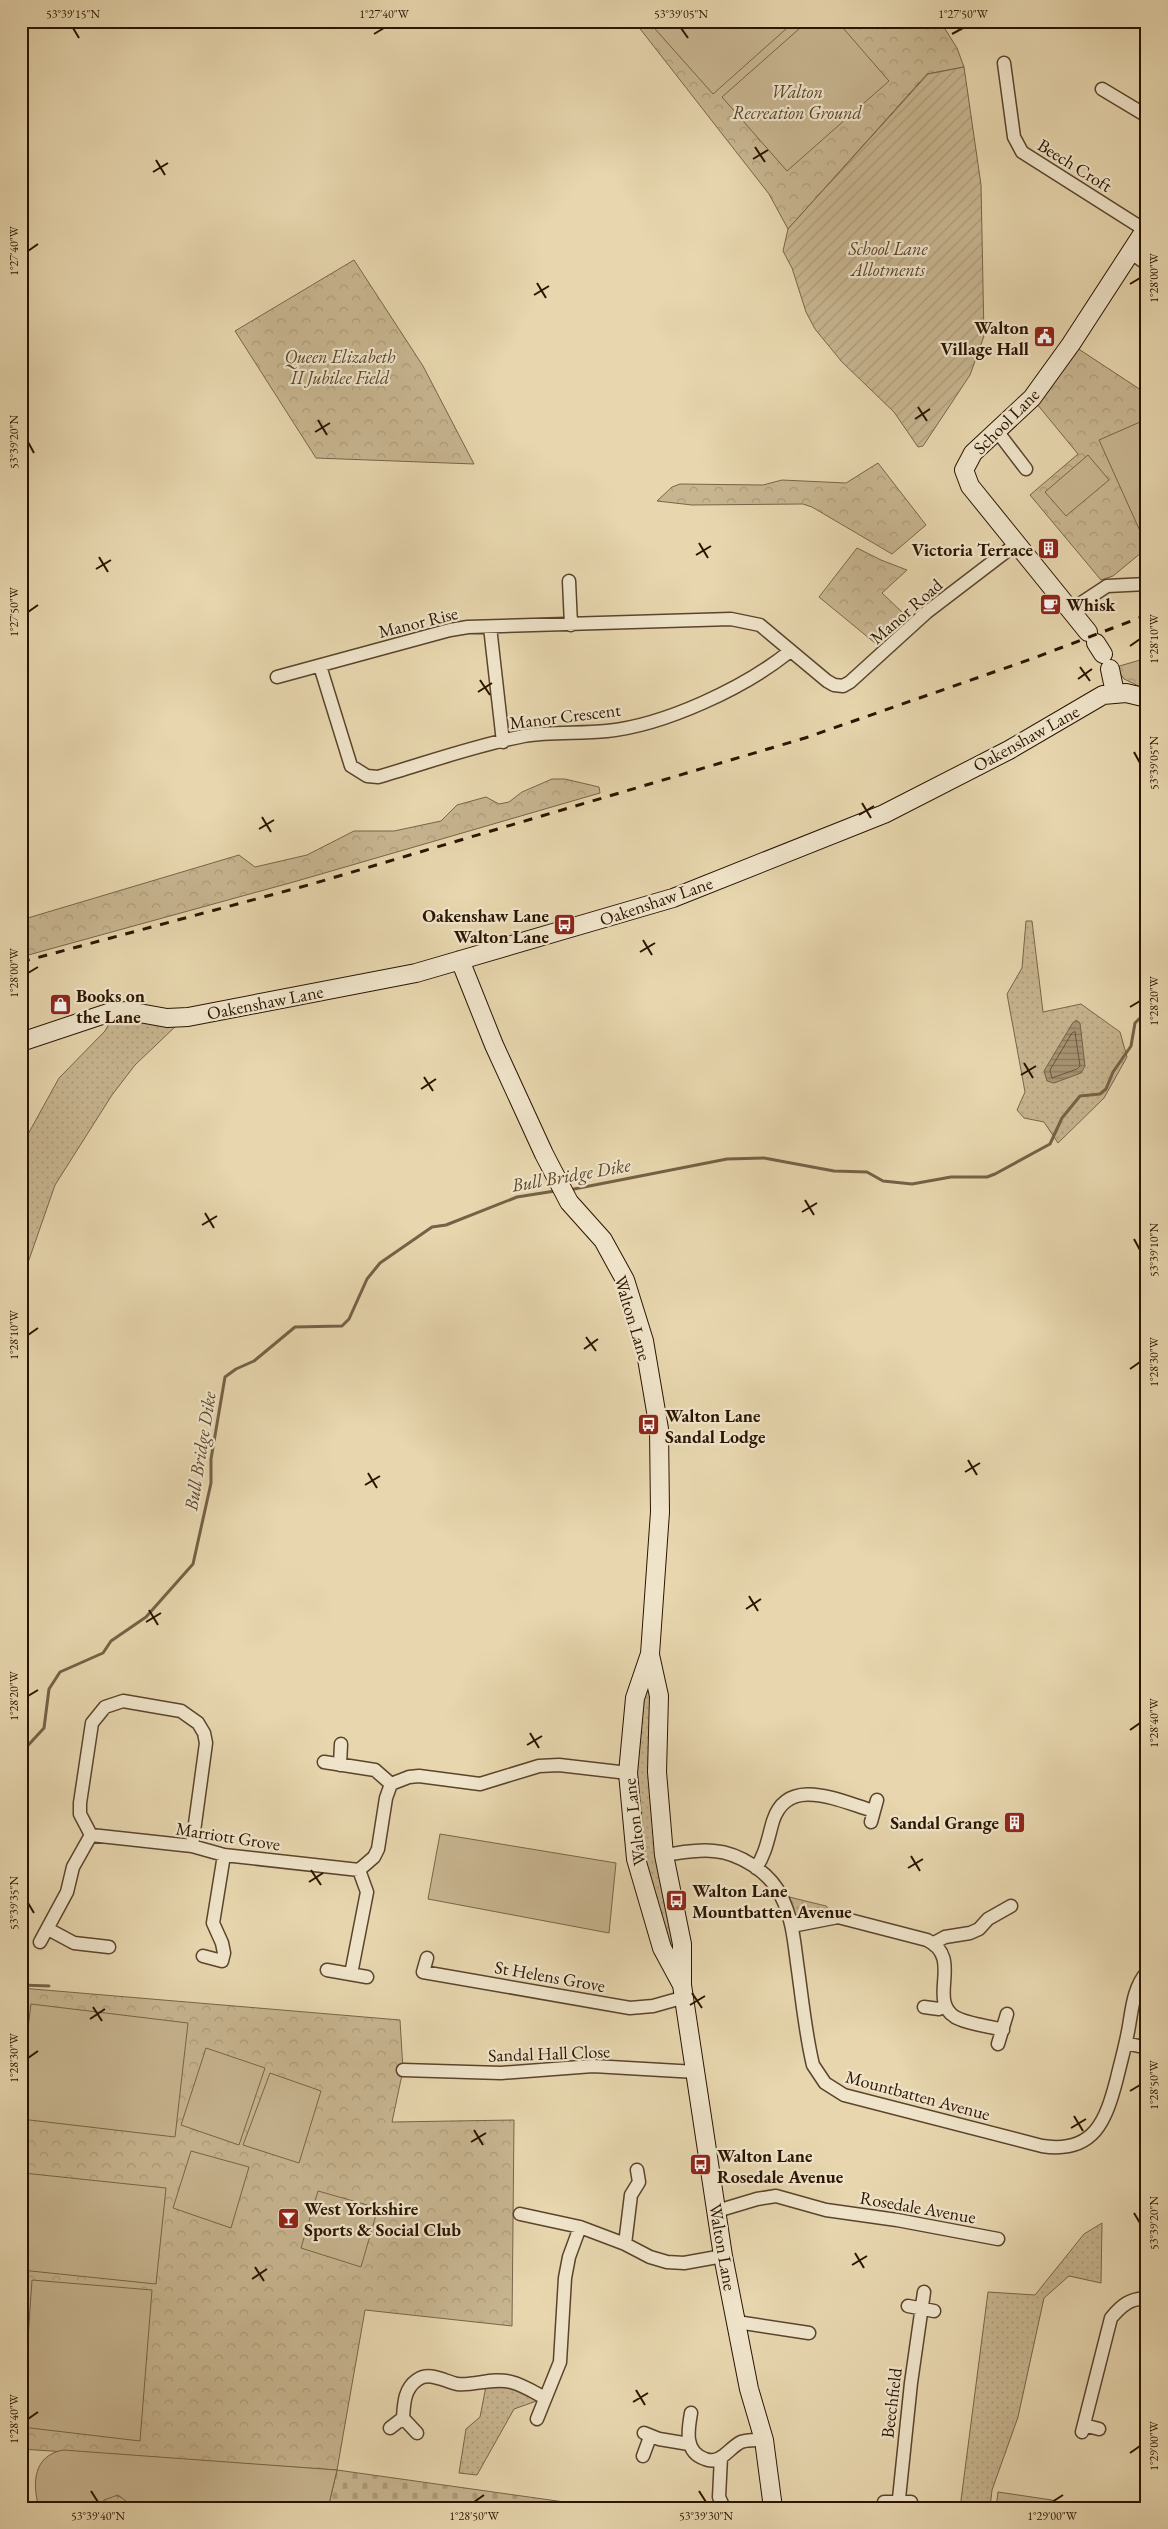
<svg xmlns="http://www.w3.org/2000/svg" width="1168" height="2529" viewBox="0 0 1168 2529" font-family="'EB Garamond',serif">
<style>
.grass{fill:url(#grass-dots);stroke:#796448}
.forest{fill:url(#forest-crowns);stroke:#796448}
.cemetery{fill:url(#cemetery-stones);stroke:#796448}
.garden{fill:url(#garden-furrows);stroke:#796448}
.pitch{fill:#c7b590;stroke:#796448}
.water{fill:url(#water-rules);stroke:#756145}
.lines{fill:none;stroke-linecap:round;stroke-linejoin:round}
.shore{stroke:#69543a;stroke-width:1}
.stream{stroke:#756145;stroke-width:3}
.street-casing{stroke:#5a442c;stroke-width:15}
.secondary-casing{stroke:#2b1400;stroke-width:20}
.street{stroke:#efe4ca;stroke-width:12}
.secondary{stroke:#efe4ca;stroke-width:18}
.rail{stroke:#2b1400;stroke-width:3;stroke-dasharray:9 9;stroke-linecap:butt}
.ticks{fill:none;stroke:#2b1400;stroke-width:2}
.labels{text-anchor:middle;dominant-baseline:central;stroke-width:4.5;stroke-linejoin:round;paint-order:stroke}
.park-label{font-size:18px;font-style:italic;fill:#5a442b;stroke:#efe4ca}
.street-label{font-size:18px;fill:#2b1400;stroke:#efe4ca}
.poi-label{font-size:18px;font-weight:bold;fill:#2b1400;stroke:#efe4ca;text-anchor:start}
.water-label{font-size:19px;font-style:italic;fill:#5d472e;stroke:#efe4ca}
.neatline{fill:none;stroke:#2b1400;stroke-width:2}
.ticks-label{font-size:12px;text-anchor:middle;fill:#2b1400}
</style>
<defs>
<pattern id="grass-dots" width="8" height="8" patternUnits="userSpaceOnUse" patternTransform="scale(1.25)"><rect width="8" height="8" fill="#c7b590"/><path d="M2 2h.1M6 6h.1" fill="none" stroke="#ab9b7a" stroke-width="1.8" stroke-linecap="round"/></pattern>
<pattern id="forest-crowns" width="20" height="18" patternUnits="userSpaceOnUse" patternTransform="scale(1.25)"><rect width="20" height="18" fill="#c7b590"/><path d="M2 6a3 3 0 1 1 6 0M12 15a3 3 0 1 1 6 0" fill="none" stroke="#ab9b7a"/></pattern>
<pattern id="cemetery-stones" width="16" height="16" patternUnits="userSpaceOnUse" patternTransform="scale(1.25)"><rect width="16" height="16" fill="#c7b590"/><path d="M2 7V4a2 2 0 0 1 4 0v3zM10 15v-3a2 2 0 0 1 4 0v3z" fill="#ab9b7a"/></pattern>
<pattern id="garden-furrows" width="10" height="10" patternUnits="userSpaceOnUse" patternTransform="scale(1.25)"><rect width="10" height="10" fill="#c7b590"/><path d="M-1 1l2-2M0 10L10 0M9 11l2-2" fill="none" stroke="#ab9b7a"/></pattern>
<pattern id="water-rules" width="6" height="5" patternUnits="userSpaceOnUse" patternTransform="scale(1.25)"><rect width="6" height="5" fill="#a79473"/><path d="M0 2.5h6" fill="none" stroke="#88785c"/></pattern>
</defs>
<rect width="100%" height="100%" fill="#e7d6ae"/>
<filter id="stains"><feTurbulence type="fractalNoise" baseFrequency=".004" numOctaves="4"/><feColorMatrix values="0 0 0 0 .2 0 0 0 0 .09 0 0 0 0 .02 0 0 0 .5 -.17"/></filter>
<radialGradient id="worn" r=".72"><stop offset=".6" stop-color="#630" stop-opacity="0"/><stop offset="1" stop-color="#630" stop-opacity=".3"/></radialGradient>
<path class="grass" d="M1026,921H1032L1043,1012L1081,1004L1120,1032L1127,1057L1104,1098L1058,1143L1044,1122L1024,1118L1017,1110L1025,1092L1007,994L1022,968Z
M131,1019L178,1024L135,1065L112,1095L55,1185L23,1277L21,1292V1147L59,1078L105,1031L111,1020Z
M650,1654L682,1985L662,1948L630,1799Z
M781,1895L826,1906L838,1917L792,1926Z
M1102,2223L1101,2283L1069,2276L1044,2298L1018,2417L992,2490L990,2508H960L988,2292L1035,2295L1084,2234Z
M487,2381L545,2398L514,2409L477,2475L459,2473L466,2429L480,2417Z
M114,2495L124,2498L135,2508H101L104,2500Z"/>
<path class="forest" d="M634,21H940L957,48L964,67L927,74L788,229L769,194Z
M354,260L423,366L474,464L316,458L235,331Z
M1071,344L1147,394V548L1113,576L1101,580L1030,495L1078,454L1032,398Z
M878,463L926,525L892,554L812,507L803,504L692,505L657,501L672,487L680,484L763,485L782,480L846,483Z
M857,548L881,560L907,570L882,593L904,614L875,643L819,597Z
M1147,658V690L1124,679L1116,667Z
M552,779H565L599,787L600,793L297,881L21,957V920L239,855L255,867L307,855L354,831H394L441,821L457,805L486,797L499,804L509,802L522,792Z
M21,1988L400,2020L403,2070L392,2122L514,2120L512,2326L365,2310L337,2470L21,2449Z"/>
<path class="cemetery" d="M337,2470L607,2508H328Z"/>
<path class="garden" d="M964,67L981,185L984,336L970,375L923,446L918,447L894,412L842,362L815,329L806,312L792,268L783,251L788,229L928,74Z"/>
<path class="pitch" d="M648,21H795L713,94Z
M808,21H837L889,81L787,171L722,97Z
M1147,419V528L1140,531L1099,440Z
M1088,455L1109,480L1066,516L1045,492Z
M440,1834L616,1863L609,1933L428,1899Z
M31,2004L188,2023L175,2137L21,2119V2085Z
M206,2048L265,2068L239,2145L181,2125Z
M270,2073L321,2091L299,2163L243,2145Z
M191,2151L249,2167L231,2228L173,2208Z
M23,2173L166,2188L156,2284L21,2270Z
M318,2191L378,2208L361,2267L301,2248Z
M32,2280L152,2290L140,2441L22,2427Z
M63,2450L337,2470L328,2508H135L118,2495L104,2500L101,2508H39C32,2483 33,2456 63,2450Z
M998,2492L1052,2500L1051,2508H996Z"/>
<path class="water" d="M1076,1020L1080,1023L1085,1066L1081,1073L1054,1083L1047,1081L1044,1071L1072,1024Z"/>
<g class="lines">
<path class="shore" d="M1075,1032L1080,1066L1077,1069L1052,1078L1050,1070L1072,1033Z"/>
<path class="stream" d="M569,1190L727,1159L764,1158L834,1171L867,1172L883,1181L912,1184L951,1177H987L995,1174L1050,1144L1062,1118L1080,1096L1100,1094L1106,1089L1113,1072L1131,1046L1135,1023L1147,1011
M21,1753L44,1728L49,1689L60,1672L103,1653L111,1641L146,1617L193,1564L211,1483V1459L225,1377L236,1369L254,1361L295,1327L342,1326L349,1319L367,1279L380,1263L432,1227L446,1225L517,1197L555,1191
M21,1762V1772
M21,1985L49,1986
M21,2455L27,2508"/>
<defs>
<path id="street" d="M1004,63L1014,137L1022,152L1145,230
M1102,89L1147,116
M1130,252L1147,264
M997,431L1026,469
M569,581L571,625
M1072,609L1107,586L1147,584
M490,627L503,742
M320,666L351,766L367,776L378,777C426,763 476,745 524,736C551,731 580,734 607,731C665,725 744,688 789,652
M277,677L450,630L468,627L731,619L760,625L827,681L834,685L843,686L850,682L927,612L1016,544
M324,1762L375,1770L391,1784
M340,1765L341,1744
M871,1822L877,1800
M91,1835L192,1846L224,1855L359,1870L374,1857L378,1849L386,1798L391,1784L409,1777L419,1776L480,1784L539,1766L559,1765L628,1773
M91,1835L80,1814V1803L92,1723L105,1707L123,1701L181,1711L198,1723L204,1733L206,1743L192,1846
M664,1855C680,1853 697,1849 714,1851C739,1853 770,1872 781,1896C792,1917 794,1940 797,1963C802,1997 805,2032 813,2065L825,2083L844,2095L1042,2146C1094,2154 1106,2121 1117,2078C1121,2061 1126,2044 1129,2026C1132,2008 1134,1986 1147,1972
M756,1868C766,1853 768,1838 773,1821C788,1774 841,1802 874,1811
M792,1926L838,1917L927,1940C964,1958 927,1999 955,2017C967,2024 989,2026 1003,2030
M48,1929L74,1943L109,1947
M40,1942L67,1892L73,1867L91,1835
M934,1943L945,1937L970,1933L979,1929L988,1919L1011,1906
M203,1956L222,1961L224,1953L222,1943L213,1923L224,1855
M427,1958L423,1972L630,2008L653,2006L685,1997
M327,1970L367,1977
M351,1974L367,1892L359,1870
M924,2007L939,2009L945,2006
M1126,2043L1147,2048
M998,2044L1007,2014
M403,2070L501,2073L593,2066L696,2072
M717,2211L757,2199L776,2196L826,2210L897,2220L998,2239
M520,2214L580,2227L625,2244L650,2257L667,2262L684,2263L723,2256
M625,2244L631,2195L639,2182L637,2170
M908,2306L934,2311
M737,2322L809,2333
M691,2413C688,2430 684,2452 705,2459C710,2461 715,2461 720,2458C727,2454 733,2446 741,2442C748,2439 757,2440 764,2440
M403,2418C404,2404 404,2389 417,2380C429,2371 444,2381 457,2384C475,2386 492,2377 511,2382C523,2385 534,2392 545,2398
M537,2419L560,2362L565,2278L569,2257L580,2227
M1084,2425L1099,2429
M390,2428L403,2418L417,2433
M1082,2432L1111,2318C1121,2306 1131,2297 1147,2299
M644,2433L659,2439L689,2444
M643,2456L650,2437
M721,2457L719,2497L724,2508
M884,2502H911
M898,2508L911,2383L924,2292"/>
<path id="secondary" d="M1088,632L970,486L964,470L973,453L1032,398L1071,344L1147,227
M1096,643L1103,654
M1110,669L1115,693
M460,960L494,1045L544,1154L569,1202L603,1240L625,1280L644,1341L659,1429L660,1512L650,1654L635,1698L628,1773L636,1859L662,1948L682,1985
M21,1042L111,1012L128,1011L167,1018L188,1017L416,973L673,898L884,814L1009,750L1103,695L1126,693L1147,698
M650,1655L659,1696L657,1772L664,1855L682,1944V1985L723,2256L749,2389L764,2440L773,2508"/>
</defs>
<use href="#street" class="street-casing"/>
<use href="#secondary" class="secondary-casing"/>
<use href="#street" class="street"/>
<use href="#secondary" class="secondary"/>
<path class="rail" d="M21,962L312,884L805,738L1034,658L1147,615"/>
</g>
<path class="ticks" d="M73,28L79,38M681,28L688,38M374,34L384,28M952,34L963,28M755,147L765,162M753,159L768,150M156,160L165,175M153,172L168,163M28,251L38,244M537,283L546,298M1130,284L1140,278M534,295L549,286M918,407L927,421M915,419L930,409M318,420L327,435M315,432L330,423M28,442L34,453M699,543L708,558M696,555L711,546M99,557L108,572M96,569L111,560M28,612L38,605M1130,646L1140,639M1080,667L1090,681M1078,679L1092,669M480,680L490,695M478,692L492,683M1134,752L1140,763M862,803L871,818M859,815L874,806M262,817L271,832M259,829L274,820M643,940L652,955M640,952L655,943M28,973L38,967M1130,1007L1140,1001M1024,1063L1033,1078M1021,1075L1036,1066M424,1077L433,1091M421,1089L436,1079M805,1200L814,1215M802,1212L817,1203M205,1213L214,1228M202,1225L217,1216M1134,1239L1140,1250M28,1335L38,1328M586,1337L596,1351M584,1349L598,1339M1130,1369L1140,1362M968,1460L977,1475M965,1472L980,1463M368,1473L377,1488M365,1485L380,1476M749,1596L758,1611M746,1609L761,1599M149,1610L158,1625M146,1622L161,1613M28,1696L38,1690M1130,1730L1140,1723M530,1733L539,1748M527,1745L542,1736M911,1856L920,1871M908,1868L923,1859M311,1870L321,1885M309,1882L323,1873M28,1903L34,1913M692,1993L702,2008M690,2005L705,1996M93,2007L102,2021M90,2019L105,2009M28,2058L38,2051M1130,2091L1140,2085M1074,2116L1083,2131M1071,2128L1086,2119M474,2130L483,2145M471,2142L486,2133M1134,2213L1140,2223M855,2253L864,2268M852,2265L867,2256M255,2267L264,2281M252,2279L267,2269M636,2390L645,2405M633,2402L648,2393M28,2419L38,2412M1130,2453L1140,2446M91,2491L98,2502M699,2491L706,2502M474,2502L484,2495M1052,2502L1063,2495"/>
<defs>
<symbol id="civic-square" viewBox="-11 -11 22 22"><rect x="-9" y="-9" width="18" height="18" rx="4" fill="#8f2418" stroke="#efe4ca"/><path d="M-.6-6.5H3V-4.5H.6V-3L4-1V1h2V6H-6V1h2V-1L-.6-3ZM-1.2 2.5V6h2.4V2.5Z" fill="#fff"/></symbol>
<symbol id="building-square" viewBox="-11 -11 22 22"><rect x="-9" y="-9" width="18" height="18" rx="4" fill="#8f2418" stroke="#efe4ca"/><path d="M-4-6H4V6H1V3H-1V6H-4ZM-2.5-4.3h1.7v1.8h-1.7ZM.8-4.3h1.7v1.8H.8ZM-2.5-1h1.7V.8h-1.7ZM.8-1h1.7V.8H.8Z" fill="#fff"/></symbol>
<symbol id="cafe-square" viewBox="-11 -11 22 22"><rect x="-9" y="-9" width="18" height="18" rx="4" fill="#8f2418" stroke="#efe4ca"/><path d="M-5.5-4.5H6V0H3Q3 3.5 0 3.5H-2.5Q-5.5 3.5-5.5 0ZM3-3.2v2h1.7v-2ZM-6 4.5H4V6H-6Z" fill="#fff"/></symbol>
<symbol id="bus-square" viewBox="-11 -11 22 22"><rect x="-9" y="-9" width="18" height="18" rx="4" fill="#8f2418" stroke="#efe4ca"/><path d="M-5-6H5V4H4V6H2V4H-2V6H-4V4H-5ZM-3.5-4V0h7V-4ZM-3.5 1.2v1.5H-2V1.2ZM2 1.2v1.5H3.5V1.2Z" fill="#fff"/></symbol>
<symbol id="shop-square" viewBox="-11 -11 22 22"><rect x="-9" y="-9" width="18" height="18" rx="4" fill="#8f2418" stroke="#efe4ca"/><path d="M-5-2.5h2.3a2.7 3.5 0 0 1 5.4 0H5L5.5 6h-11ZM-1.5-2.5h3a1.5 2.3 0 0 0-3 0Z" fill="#fff"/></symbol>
<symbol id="bar-square" viewBox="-11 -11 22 22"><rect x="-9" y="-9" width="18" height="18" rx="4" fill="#8f2418" stroke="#efe4ca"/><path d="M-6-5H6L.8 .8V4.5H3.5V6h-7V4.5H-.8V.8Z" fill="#fff"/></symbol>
</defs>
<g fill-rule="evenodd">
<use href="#civic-square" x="1032" y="324" width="25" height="25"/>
<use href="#building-square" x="1036" y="536" width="25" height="25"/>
<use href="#cafe-square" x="1038" y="592" width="25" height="25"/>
<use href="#bus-square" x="552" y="912" width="25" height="25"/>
<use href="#shop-square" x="48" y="992" width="25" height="25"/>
<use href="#bus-square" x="636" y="1412" width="25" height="25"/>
<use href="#building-square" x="1002" y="1810" width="25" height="25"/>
<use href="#bus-square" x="664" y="1888" width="25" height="25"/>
<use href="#bus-square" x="688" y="2152" width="25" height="25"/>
<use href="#bar-square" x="276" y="2206" width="25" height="25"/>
</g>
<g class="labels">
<g class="park-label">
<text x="797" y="91">Walton<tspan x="797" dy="21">Recreation Ground</tspan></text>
<text x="888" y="248">School Lane<tspan x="888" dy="21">Allotments</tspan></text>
<text x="340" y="356">Queen Elizabeth<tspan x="340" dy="21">II Jubilee Field</tspan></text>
</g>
<g class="street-label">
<text transform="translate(1075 165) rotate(32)">Beech Croft</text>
<text transform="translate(1006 421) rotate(-45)">School Lane</text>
<text transform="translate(906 611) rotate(-41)">Manor Road</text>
<text transform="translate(418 622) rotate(-14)">Manor Rise</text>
<text transform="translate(565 716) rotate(-7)">Manor Crescent</text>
<text transform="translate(1026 738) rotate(-29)">Oakenshaw Lane</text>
<text transform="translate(656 901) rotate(-19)">Oakenshaw Lane</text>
<text transform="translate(265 1002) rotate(-11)">Oakenshaw Lane</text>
<text transform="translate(633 1318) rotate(73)">Walton Lane</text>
<text transform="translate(634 1822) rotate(-97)">Walton Lane</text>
<text transform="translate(228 1836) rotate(9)">Marriott Grove</text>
<text transform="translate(550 1976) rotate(10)">St Helens Grove</text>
<text transform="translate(549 2053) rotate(-2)">Sandal Hall Close</text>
<text transform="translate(918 2095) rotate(15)">Mountbatten Avenue</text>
<text transform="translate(918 2207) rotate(10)">Rosedale Avenue</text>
<text transform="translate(723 2247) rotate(80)">Walton Lane</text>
<text transform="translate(891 2403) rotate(-83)">Beechfield</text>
</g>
<g class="poi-label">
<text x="1029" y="327" text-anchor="end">Walton<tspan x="1029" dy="21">Village Hall</tspan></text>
<text x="1033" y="549" text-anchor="end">Victoria Terrace</text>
<text x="1066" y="604">Whisk</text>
<text x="549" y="915" text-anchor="end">Oakenshaw Lane<tspan x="549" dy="21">Walton Lane</tspan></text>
<text x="76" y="995">Books on<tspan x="76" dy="21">the Lane</tspan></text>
<text x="665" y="1415">Walton Lane<tspan x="665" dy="21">Sandal Lodge</tspan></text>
<text x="999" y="1822" text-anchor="end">Sandal Grange</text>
<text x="692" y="1890">Walton Lane<tspan x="692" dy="21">Mountbatten Avenue</tspan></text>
<text x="717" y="2155">Walton Lane<tspan x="717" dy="21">Rosedale Avenue</tspan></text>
<text x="304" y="2208">West Yorkshire<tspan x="304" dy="21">Sports &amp; Social Club</tspan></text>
</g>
<g class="water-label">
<text transform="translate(571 1175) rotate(-10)">Bull Bridge Dike</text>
<text transform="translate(200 1451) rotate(-81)">Bull Bridge Dike</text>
</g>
</g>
<rect width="1168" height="2529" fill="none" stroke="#e7d6ae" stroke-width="55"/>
<rect x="28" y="28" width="1112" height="2474" class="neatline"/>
<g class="ticks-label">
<text x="73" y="18">53°39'15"N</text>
<text x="384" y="18">1°27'40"W</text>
<text x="681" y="18">53°39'05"N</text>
<text x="963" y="18">1°27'50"W</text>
<text transform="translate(14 251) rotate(-90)" y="4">1°27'40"W</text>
<text transform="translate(1154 278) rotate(-90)" y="4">1°28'00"W</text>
<text transform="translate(14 442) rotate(-90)" y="4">53°39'20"N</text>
<text transform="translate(14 612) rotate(-90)" y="4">1°27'50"W</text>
<text transform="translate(1154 639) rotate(-90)" y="4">1°28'10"W</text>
<text transform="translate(1154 763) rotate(-90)" y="4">53°39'05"N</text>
<text transform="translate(14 973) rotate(-90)" y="4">1°28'00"W</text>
<text transform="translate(1154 1001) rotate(-90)" y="4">1°28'20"W</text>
<text transform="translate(1154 1250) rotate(-90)" y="4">53°39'10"N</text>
<text transform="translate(14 1335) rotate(-90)" y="4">1°28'10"W</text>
<text transform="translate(1154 1362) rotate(-90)" y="4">1°28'30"W</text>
<text transform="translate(14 1696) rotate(-90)" y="4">1°28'20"W</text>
<text transform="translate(1154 1723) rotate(-90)" y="4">1°28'40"W</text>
<text transform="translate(14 1903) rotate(-90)" y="4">53°39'35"N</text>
<text transform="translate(14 2058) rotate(-90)" y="4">1°28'30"W</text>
<text transform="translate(1154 2085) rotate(-90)" y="4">1°28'50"W</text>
<text transform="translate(1154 2223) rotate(-90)" y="4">53°39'20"N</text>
<text transform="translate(14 2419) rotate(-90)" y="4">1°28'40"W</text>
<text transform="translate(1154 2446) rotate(-90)" y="4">1°29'00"W</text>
<text x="98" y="2520">53°39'40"N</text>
<text x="474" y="2520">1°28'50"W</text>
<text x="706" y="2520">53°39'30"N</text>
<text x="1052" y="2520">1°29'00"W</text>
</g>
<rect width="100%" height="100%" filter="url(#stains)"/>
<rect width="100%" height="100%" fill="url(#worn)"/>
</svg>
